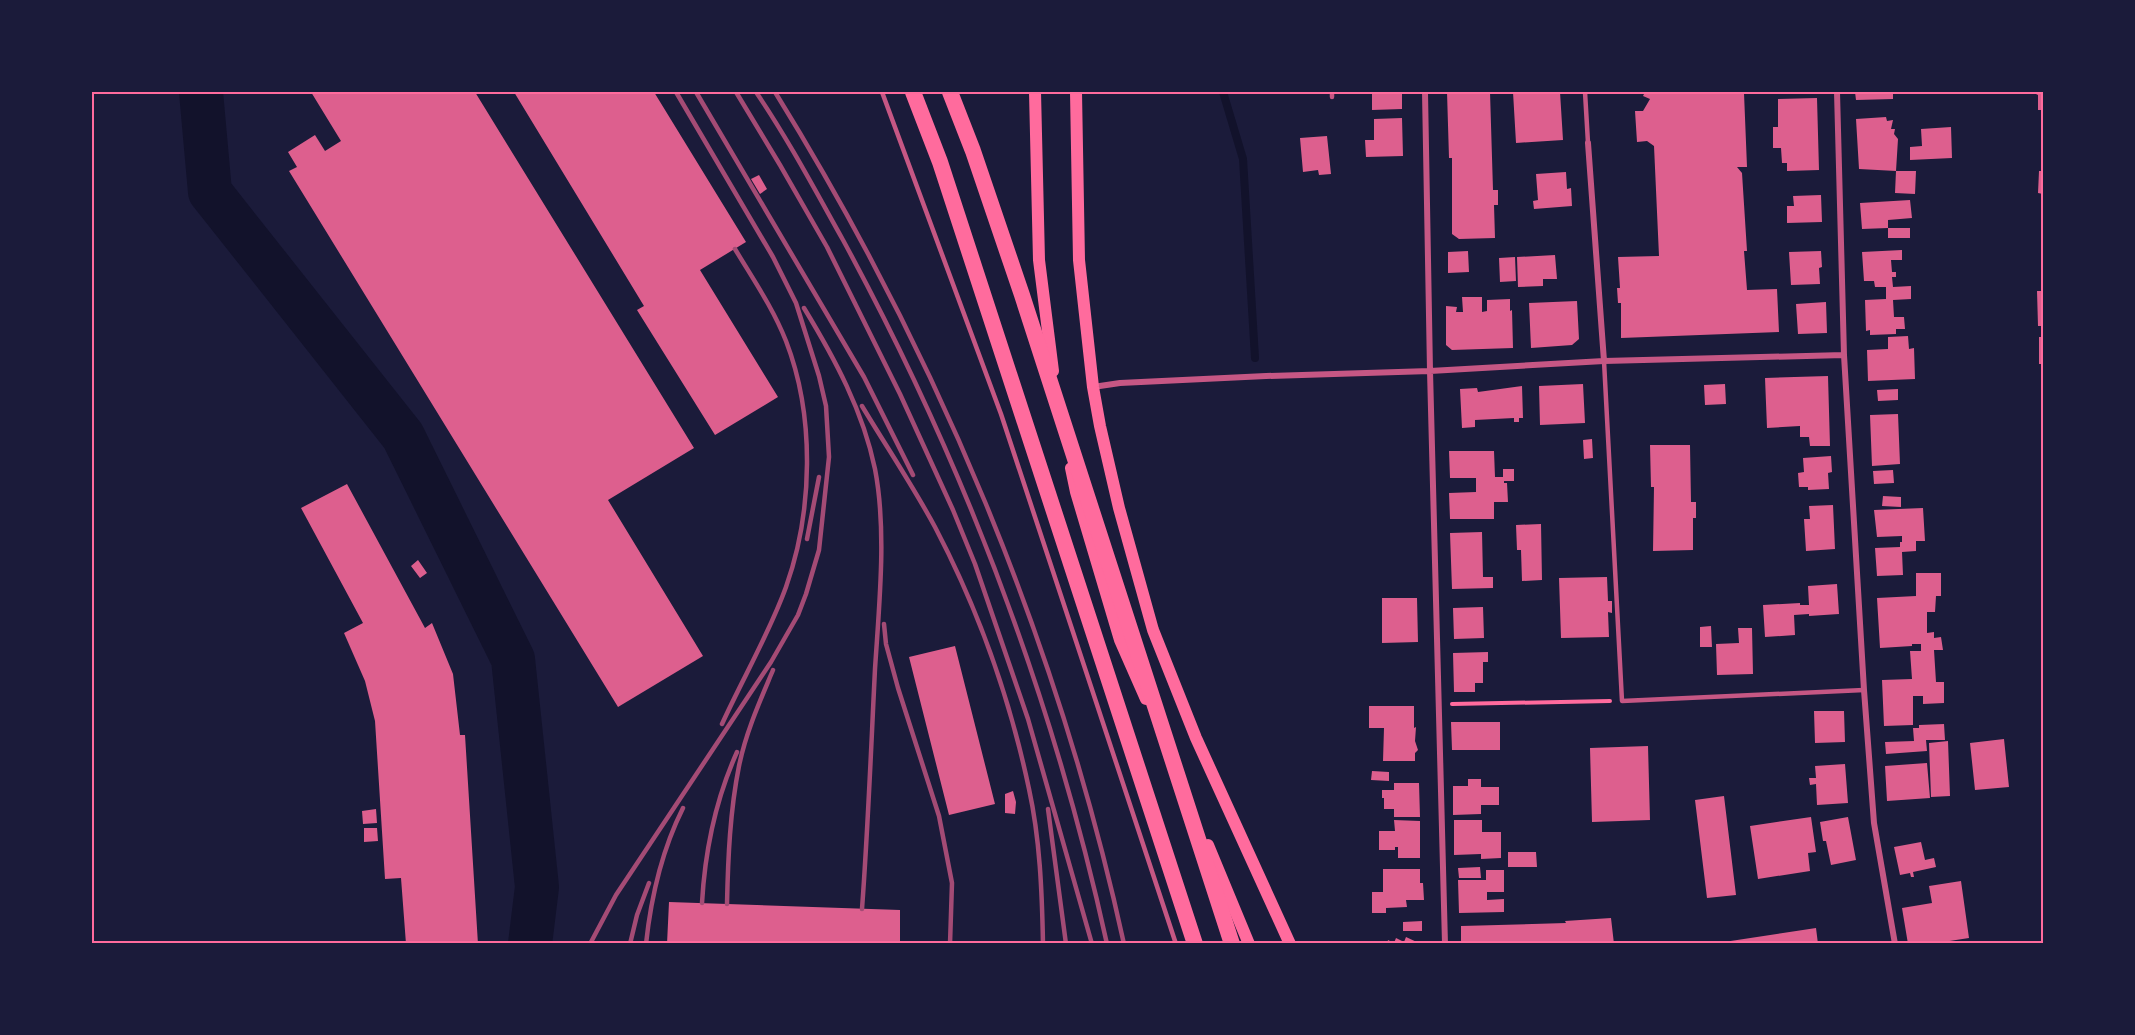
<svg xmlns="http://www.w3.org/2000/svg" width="2135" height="1035" viewBox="0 0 2135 1035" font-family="Rubik,sans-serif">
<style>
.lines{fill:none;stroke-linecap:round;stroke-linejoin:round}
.stream{stroke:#12122b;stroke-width:8}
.river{stroke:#12122b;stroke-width:44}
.building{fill:#dd5f8e}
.path{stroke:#ff6b9d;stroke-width:4}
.service{stroke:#c65784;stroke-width:4.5}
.minor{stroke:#c65784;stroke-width:6}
.secondary{stroke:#ff6b9d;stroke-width:12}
.trunk{stroke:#ff6b9d;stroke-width:16}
.rail{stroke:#a44b75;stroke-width:4.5}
.neatline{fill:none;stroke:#ff6b9d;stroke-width:2}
</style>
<rect width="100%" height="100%" fill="#1b1b3a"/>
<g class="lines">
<path class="stream" d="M1223,92L1243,159L1255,358"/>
<path class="river" d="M201,92L210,192L403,436L513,659L537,887L530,944"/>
</g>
<path class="building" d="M311,92H475L694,448L608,500L703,656L618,707L289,171L297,167L288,152L315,135L325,151L341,141Z
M514,92H654L746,242L700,270L778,397L715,435L637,310L644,306Z
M1372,92H1402V109L1372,110Z
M1447,92H1490L1493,190H1498V205H1494L1495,238L1459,239L1452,234V158H1449Z
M1513,92H1560L1563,140L1516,143Z
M1645,92L1744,93L1747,167H1737L1742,173L1747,251H1744L1747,290L1777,289L1779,332L1621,338V303H1618L1617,288H1620L1618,257L1659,256L1654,146L1647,141L1637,142L1635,111H1643L1650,99L1643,96Z
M1855,92H1893V99L1856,100Z
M2032,92H2043V110H2038V95Z
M1817,98L1819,170L1787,171V163H1782L1781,148H1773V127H1778V99Z
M1886,117L1887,121L1893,120L1891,129H1895L1894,134L1898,139L1896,171L1859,169L1856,119Z
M1402,118L1403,156L1366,157L1365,140H1374V119Z
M1951,127L1952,158L1910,160V147L1922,146L1921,129Z
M1327,136L1331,174L1319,175L1318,170L1303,172L1300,138Z
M1896,171H1916L1915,194L1895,193Z
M2039,171H2043V194L2038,193Z
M1566,172L1567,189L1571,188L1572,206L1534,209L1533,201L1538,200L1536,174Z
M759,175L767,189L760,194L751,179Z
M1821,195L1822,222L1787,223V206H1794L1793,196Z
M1910,200L1912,218L1888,220V228L1862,229L1860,203Z
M1888,228H1910V238H1888Z
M1902,250V260H1891L1892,272H1896V277H1892L1893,287L1911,286V299L1893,300L1894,317H1904L1905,329H1896V334L1870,335V330L1866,331L1865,300L1886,299V287H1875L1874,281H1864L1862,252Z
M1468,251L1469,272L1448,273V252Z
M1821,251L1822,267L1819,268L1820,284L1791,285L1789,252Z
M1555,255L1557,279H1543V286L1518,287L1517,257Z
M1515,257L1516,281L1500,282L1499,258Z
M2037,291H2043V326H2038Z
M1462,297H1482V312L1487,311V300L1510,299V311L1512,310L1513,348L1452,350L1446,345V306L1457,307L1456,312H1463Z
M1577,301L1579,339L1572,345L1531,348L1529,303Z
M1826,302L1827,333L1798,334L1796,304Z
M1908,336L1909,349L1914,348L1915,379L1868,381L1867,350L1888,349V337Z
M2039,337H2043V364H2039Z
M1828,376L1830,446H1810L1809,437H1800V426L1767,428L1765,378Z
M1583,384L1585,423L1540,425L1539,386Z
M1725,384L1726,404L1705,405L1704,385Z
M1522,386L1523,418H1519V422H1514V418L1475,420V427L1462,428L1460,389L1477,388L1478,392Z
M1898,389V400L1878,401L1877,390Z
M1898,414L1900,464L1872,466L1870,415Z
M1592,439L1593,458L1584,459L1583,440Z
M1650,445H1690L1691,502H1696V518H1693V550L1653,551L1654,487H1651Z
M1449,451H1494L1495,477H1503V469H1514V481H1504V483H1507L1508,502H1494V519H1450L1449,493L1476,492V478H1450Z
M1831,456L1832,472L1828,473L1829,489L1808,490V487H1799L1798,473L1804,472L1803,458Z
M1893,470L1894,483L1874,484L1873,471Z
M347,484L425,628L432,623L453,674L460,735H465L478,944H406L401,878L385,879L375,721L365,681L344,633L363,623L301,508Z
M1883,496L1901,497V507L1882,506Z
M1833,505L1835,549L1806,551L1804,519H1810L1809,506Z
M1923,508L1925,541H1916V551L1902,552L1903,575L1877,576L1875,548L1900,547V542H1902V536L1877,537L1874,510Z
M1541,524L1542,580L1522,581L1521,550H1517L1516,525Z
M1482,532L1483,577H1493V588L1452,589L1450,533Z
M418,560L427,573L420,578L411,566Z
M1916,573H1941V596H1936L1935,612H1927V633L1934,632V638L1941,637L1943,650H1934L1936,682H1944V703L1923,704V696H1913V725L1884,726L1882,680L1912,679L1910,651H1921V644H1912V646L1880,648L1877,598L1916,596Z
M1607,577L1608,601H1612V613L1608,612L1609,637L1561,638L1559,578Z
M1837,584L1839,614L1809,616V614L1794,615L1795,635L1765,637L1763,605L1800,603V605H1809L1808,586Z
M1382,598H1417L1418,642L1382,643Z
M1483,607L1484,638L1454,639L1453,608Z
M1711,626L1712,647H1700V627Z
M1738,628H1752L1753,674L1717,675L1716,644L1739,643Z
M955,646L995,804L949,815L909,657Z
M1488,652V662H1483V683H1475V692H1454L1453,653Z
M1369,706H1414V728L1416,727L1415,741L1418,750L1415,753V761H1383L1384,728H1369Z
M1814,711H1844L1845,742L1815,743Z
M1451,722H1500V750H1452Z
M1944,724L1945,740H1926L1927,751L1886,754L1885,742L1914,741L1913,728H1919V725Z
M2004,739L2009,787L1975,790L1970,743Z
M1948,741L1950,796L1931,797L1929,743Z
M1648,746L1650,820L1592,822L1590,748Z
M1927,763L1930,798L1887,801L1885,766Z
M1845,764L1848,803L1817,805L1816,784L1810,785L1809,778H1816L1815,766Z
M1372,771L1389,772V781L1371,780Z
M1468,779H1481V787H1499V805H1481V814L1453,815V786H1468Z
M1394,783H1419L1420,817H1394V809H1384V798H1382V790H1394Z
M1013,791L1016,802L1015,814L1005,813V794Z
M1724,796L1736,895L1707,898L1695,800Z
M376,809L377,823L363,824L362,811Z
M1811,817L1816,852L1808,853L1810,871L1758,879L1750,826Z
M1848,817L1856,860L1831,865L1826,841H1823L1820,822Z
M1394,820L1420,821V858H1398V847H1395V850H1379V831H1395Z
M1454,820H1482V832H1501V858L1481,859V854L1454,855Z
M364,828H377L378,841L364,842Z
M1921,842L1925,860L1934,858L1936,867L1913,872L1914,877H1911L1910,873L1900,875L1894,847Z
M1508,852H1536L1537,867H1508Z
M1480,867L1481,878H1459L1458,868Z
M1383,869H1420V883H1423L1424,900H1406L1407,907L1386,908V913H1372V892H1383Z
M1486,870H1504V892H1487V900L1504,899V912L1459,913L1458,880H1486Z
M1961,881L1969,938L1930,944H1908L1902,908L1932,903L1929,886Z
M669,902L900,910V944H667Z
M1611,918L1614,944H1461V926L1566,923L1565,921Z
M1422,921V931H1403V922Z
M1816,928L1818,944H1724V942Z
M1406,937L1421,944H1387L1388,940L1394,943L1396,938L1404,942Z"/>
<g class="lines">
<path class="path" d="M1452,704L1610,701"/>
<path class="service" d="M882,92L1001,414L1176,944
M1332,92V97
M1585,92L1588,143
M1604,361L1622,701L1864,690"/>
<path class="minor" d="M1425,92L1430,371L1445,944
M1837,92L1844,355L1864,690L1874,823L1895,944
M1588,143L1604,361
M1093,387L1120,383L1266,376L1430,371L1604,361L1844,355"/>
<path class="secondary" d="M1035,92L1039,260L1053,371
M1076,92L1079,260L1093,387L1100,426L1119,508L1153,630L1196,738L1290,944
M1071,468L1076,492L1120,640L1146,699
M1208,845L1249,944"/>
<path class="trunk" d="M913,92L940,162L1195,944
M950,92L973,151L1022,295L1232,944"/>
<path class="rail" d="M696,92L864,377L913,475
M736,92L780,165L827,247L900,394L953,510L975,564L1028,719L1092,944
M756,92C788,139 815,190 843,240C963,461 1053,698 1107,944
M775,92C937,354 1058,642 1124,944
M804,308C835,359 863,411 875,469C887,531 879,606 875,669C871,749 868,829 862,909
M862,406C886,446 913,486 935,527C978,609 1010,699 1029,789C1040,839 1042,892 1043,944
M807,539L819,477
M884,624L886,644L898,688L939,816L952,883L950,944
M722,724C743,678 769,634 786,587C813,511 815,416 786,341C773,308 753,279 735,249
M1048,809L1066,944
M702,903C705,850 715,801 737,752
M727,904C728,858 730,811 739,766C746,732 760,701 773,670
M590,944L616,895L771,662L798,615L806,594L819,550L829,457L826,406L819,376L796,303L773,257L676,92
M630,944L637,915L649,883
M646,944C651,897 662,850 683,808"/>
</g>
<rect width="2135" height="1035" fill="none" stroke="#1b1b3a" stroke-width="186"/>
<rect x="93" y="93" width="1949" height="849" class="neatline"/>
</svg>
